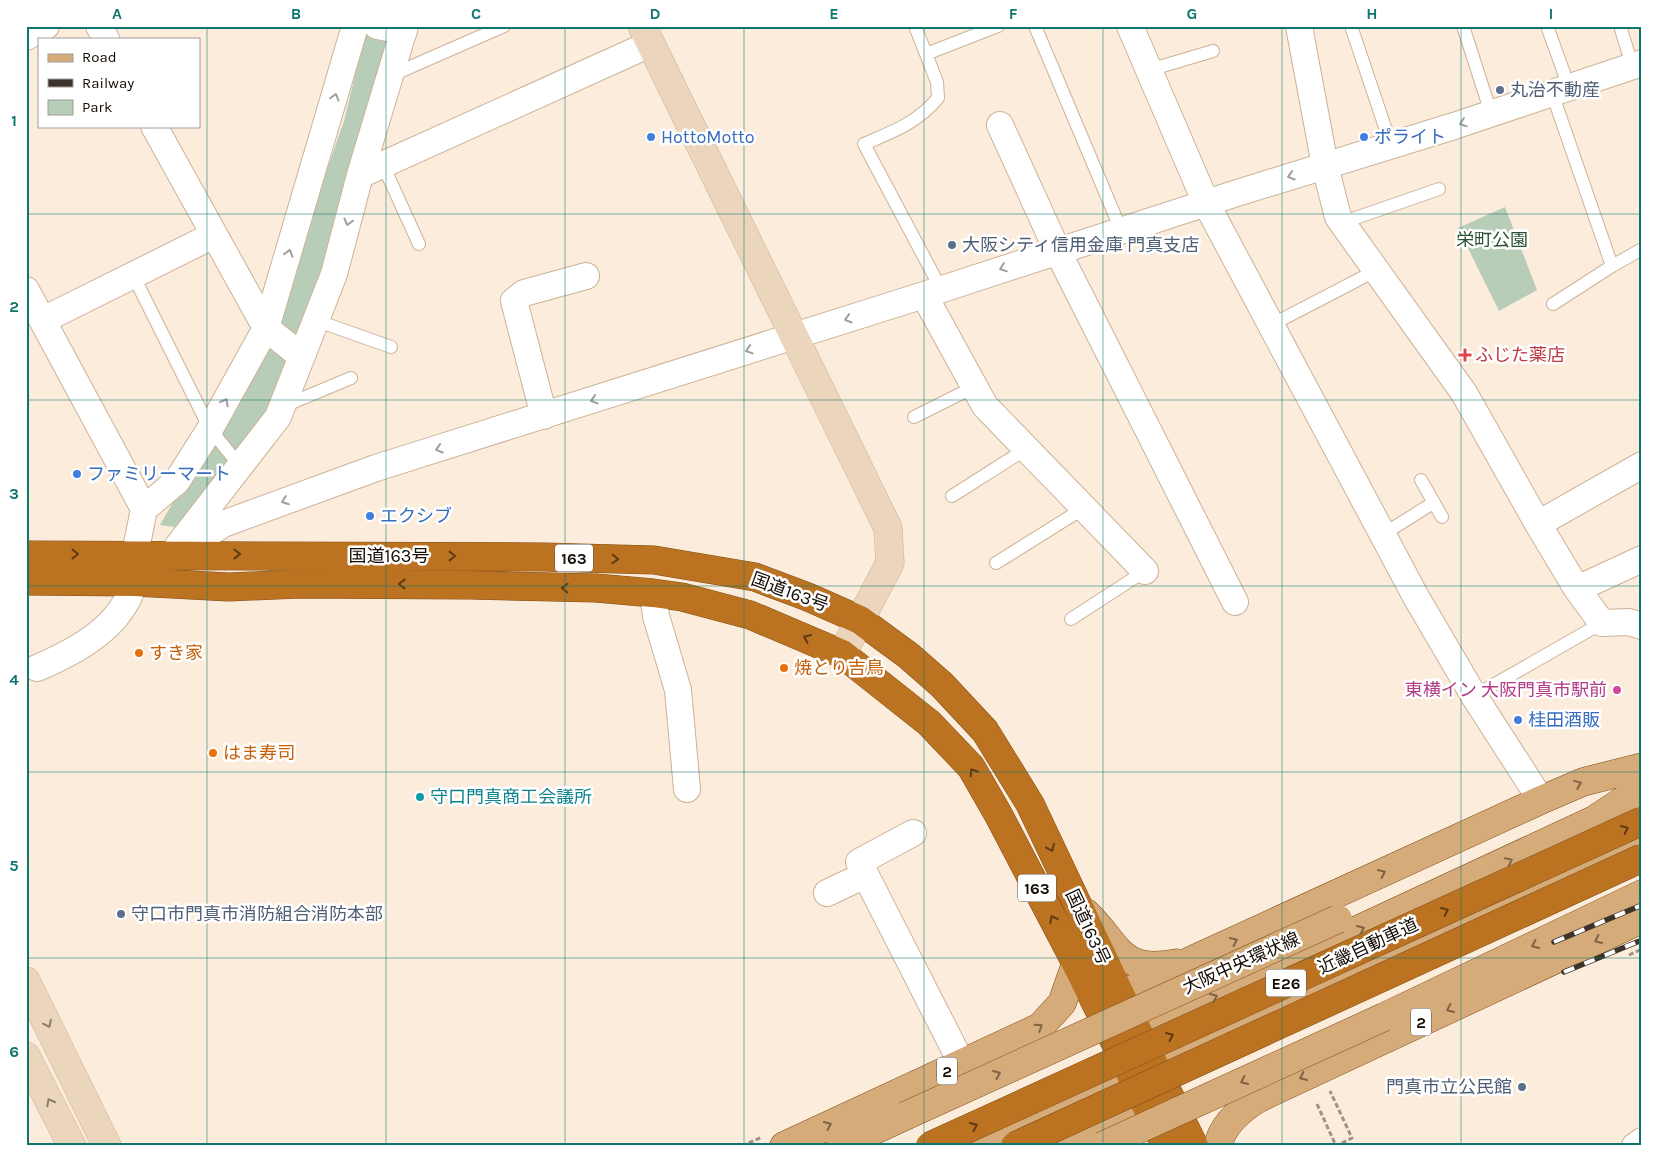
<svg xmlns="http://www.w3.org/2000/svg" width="1668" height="1172" viewBox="0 0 1668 1172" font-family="Karla,'Noto Sans JP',sans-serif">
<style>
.green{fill:#b8cdb8}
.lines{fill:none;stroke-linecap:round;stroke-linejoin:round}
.lane-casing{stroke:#ccb298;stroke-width:14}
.street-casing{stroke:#ccb298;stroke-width:28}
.secondary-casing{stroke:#ccb298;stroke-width:29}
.primary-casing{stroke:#814f18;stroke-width:29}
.highway-casing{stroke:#814f18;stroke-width:29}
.path{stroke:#a09385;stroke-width:3;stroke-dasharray:5 2.5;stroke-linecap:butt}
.lane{stroke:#fff;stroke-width:12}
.street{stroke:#fff;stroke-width:26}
.secondary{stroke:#ebd5bd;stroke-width:28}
.primary{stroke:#d6ab7a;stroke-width:28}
.highway{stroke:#bb7322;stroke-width:28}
.rail-casing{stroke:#3e332a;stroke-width:5.5}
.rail{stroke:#fff;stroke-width:4;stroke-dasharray:11;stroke-linecap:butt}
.primary-bridge-casing{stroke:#814f18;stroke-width:29;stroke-linecap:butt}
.highway-bridge-casing{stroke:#814f18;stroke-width:29;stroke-linecap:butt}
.primary-bridge{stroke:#d6ab7a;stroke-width:28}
.highway-bridge{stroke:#bb7322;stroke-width:28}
.oneway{stroke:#a19e9b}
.oneway2{stroke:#603a12}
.oneway3{stroke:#7f6345}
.oneway4{stroke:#8b7b6a}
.grid{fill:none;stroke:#0f766e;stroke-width:1;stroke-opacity:0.55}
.service-dot{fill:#5c6f8a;stroke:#fff;stroke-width:2}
.shop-dot{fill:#3f7fe0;stroke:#fff;stroke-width:2}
.health-dot{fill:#e0444e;stroke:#fff;stroke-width:2}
.food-dot{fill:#e8710a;stroke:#fff;stroke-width:2}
.hotel-dot{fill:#d1479c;stroke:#fff;stroke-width:2}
.culture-dot{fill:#0f9aa8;stroke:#fff;stroke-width:2}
.labels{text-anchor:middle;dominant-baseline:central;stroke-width:5;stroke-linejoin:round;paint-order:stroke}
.shield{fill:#fff;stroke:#5b554f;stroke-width:1}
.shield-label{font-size:16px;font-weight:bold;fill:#150c04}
.service-label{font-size:18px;fill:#4e5e75;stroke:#fff;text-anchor:start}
.shop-label{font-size:18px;fill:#366cbe;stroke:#fff;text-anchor:start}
.park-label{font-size:18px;fill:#2a512e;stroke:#fff}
.health-label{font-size:18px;fill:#be3a42;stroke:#fff;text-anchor:start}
.street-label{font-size:18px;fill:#150c04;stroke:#fff}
.food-label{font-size:18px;fill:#c56008;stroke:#fff;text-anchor:start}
.hotel-label{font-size:18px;fill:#b23c85;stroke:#fff;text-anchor:end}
.culture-label{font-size:18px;fill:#0d838f;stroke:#fff;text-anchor:start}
.neatline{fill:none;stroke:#0f766e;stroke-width:2}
.grid-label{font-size:16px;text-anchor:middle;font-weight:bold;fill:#0f766e}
</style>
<rect width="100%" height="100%" fill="#fcecdb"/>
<path class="green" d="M367,26H396L339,222L272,413L181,528L160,525L270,333L344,121Z
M1505,207L1537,290L1499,311L1458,228Z"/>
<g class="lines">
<defs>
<path id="lane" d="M915,26L937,82L938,98C917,123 894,131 864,144L941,289
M1035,26L1121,230
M1351,26L1391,145
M1463,26L1491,113
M1547,26L1569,87
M1620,26L1632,65
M926,54L998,26
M1149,70L1213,51
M392,75L504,26
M1552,93L1612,266L1642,249
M383,165L419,244
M1341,223L1439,189
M133,275L210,429L240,466
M1553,304L1612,266
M315,320L391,347
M1271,325L1375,271
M284,406L351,378
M914,417L974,387
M1421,480L1442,517
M952,496L1026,449
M1382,535L1433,503
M996,563L1084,508
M1071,619L1145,571
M1474,696L1602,623"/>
<path id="street" d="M99,26L106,39
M377,26L404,31
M1130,26L1206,203L1416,597L1474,696L1541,800
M1299,26L1325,166L1338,217L1464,393L1538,524L1577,589L1602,623L1629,622L1642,626
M26,37L46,26
M1000,125L1057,250L1235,602
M154,126L266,328L301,356
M360,175L650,44
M26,290L144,509
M924,295L985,406L1145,571
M43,320L214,235
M544,416L514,301L524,293L586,276
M1538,524L1642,465
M177,547L278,417L334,274L360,175L405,26
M135,554L144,509L177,481L210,429L266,328L355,26
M179,554L223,524L376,468L924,295L1237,193L1454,126L1642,63
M1577,589L1642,559
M653,593L656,616L678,690L687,789
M37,668C77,651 123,626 134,582
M913,833L859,862L962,1064
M827,893L865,875
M1635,1146L1642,1141"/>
<path id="secondary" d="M642,26L888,528L890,563L842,654
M26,981L107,1146
M26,1056L72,1146"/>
<path id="primary" d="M1086,913C1121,947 1119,974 1177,963
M1098,1006L1190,961L1541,800L1583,782L1642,767
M1384,1017L1642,894
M1116,1042L1594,820L1642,788
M784,1146L1040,1027L1062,1003L1076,963
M840,1146L905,1116
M973,1146L1612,854L1642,845
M1049,1146L1154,1097
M1218,1146C1222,1124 1241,1109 1259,1098L1642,919"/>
<path id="highway" d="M26,555L543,557L654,560L755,577L808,597L860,620L909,656L942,685L985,731L1030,804L1138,1032L1194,1146
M26,581L134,582L229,587L299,584L470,585L596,588L653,593L682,597L750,615L842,654L929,723L971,767L998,814L1076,963L1166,1146"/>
</defs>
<use href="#lane" class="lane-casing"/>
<use href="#street" class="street-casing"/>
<use href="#secondary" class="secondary-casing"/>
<use href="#primary" class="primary-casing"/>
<use href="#highway" class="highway-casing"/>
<path class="path" d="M1629,955L1642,949
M1317,1104L1336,1146L1352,1138L1330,1091
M742,1146L762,1137"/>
<use href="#lane" class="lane"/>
<use href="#street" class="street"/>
<use href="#secondary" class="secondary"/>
<use href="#primary" class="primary"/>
<use href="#highway" class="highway"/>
<defs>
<path id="rail" d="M1554,942L1642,905
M1564,972L1642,940"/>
</defs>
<use href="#rail" class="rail-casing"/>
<use href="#rail" class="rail"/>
<defs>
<path id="primary-bridge" d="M905,1116L1338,919
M1102,1146L1384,1017"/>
<path id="highway-bridge" d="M930,1146L1642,821
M1015,1146L1642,858"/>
</defs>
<use href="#primary-bridge" class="primary-bridge-casing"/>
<use href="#highway-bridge" class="highway-bridge-casing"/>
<use href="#primary-bridge" class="primary-bridge"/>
<use href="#highway-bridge" class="highway-bridge"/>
</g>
<defs><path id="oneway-chevron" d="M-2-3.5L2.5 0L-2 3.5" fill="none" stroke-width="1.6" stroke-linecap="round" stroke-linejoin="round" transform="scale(1.25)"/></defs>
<g class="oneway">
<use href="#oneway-chevron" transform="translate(335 97) rotate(-75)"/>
<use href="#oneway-chevron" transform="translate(1463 123) rotate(161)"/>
<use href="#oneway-chevron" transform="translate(1291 176) rotate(163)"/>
<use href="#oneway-chevron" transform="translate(348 222) rotate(105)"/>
<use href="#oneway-chevron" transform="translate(289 253) rotate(-73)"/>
<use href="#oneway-chevron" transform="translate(1003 268) rotate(161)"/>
<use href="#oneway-chevron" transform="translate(848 319) rotate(163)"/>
<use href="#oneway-chevron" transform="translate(749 350) rotate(162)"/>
<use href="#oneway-chevron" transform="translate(594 400) rotate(162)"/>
<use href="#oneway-chevron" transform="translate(225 402) rotate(-61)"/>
<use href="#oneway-chevron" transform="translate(439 449) rotate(163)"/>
<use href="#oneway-chevron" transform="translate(285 501) rotate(160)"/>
</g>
<g class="oneway2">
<use href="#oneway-chevron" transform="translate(75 554)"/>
<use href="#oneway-chevron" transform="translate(237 554)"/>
<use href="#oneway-chevron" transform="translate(452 556)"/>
<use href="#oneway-chevron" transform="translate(615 559) rotate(2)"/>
<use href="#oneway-chevron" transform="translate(402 584) rotate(-180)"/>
<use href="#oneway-chevron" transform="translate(565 588) rotate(-178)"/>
<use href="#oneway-chevron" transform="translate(807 638) rotate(-156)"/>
<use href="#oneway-chevron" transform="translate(973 772) rotate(-123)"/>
<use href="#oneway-chevron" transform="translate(1625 829) rotate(-25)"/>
<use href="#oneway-chevron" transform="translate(1051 848) rotate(65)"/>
<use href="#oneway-chevron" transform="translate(1445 911) rotate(-25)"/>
<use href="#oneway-chevron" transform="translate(1053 919) rotate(-118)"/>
<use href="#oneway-chevron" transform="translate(1170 1036) rotate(-25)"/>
<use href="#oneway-chevron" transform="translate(974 1126) rotate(-24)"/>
</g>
<g class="oneway3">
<use href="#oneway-chevron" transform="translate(1578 784) rotate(-22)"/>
<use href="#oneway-chevron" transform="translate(1509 861) rotate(-26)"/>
<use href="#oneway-chevron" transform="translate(1382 873) rotate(-25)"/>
<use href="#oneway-chevron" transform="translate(1361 929) rotate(-25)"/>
<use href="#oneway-chevron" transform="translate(1598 940) rotate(155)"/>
<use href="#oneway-chevron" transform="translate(1234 941) rotate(-25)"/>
<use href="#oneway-chevron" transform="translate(1535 945) rotate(155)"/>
<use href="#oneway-chevron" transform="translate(1214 997) rotate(-25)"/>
<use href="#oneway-chevron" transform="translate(1450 1009) rotate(155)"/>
<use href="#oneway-chevron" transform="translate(1039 1027) rotate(-33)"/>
<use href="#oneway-chevron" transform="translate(997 1074) rotate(-24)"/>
<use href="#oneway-chevron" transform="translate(1303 1077) rotate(155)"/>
<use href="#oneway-chevron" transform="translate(1244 1081) rotate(155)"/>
<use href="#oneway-chevron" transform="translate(828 1125) rotate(-25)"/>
</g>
<g class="oneway4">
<use href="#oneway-chevron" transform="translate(48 1024) rotate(64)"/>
<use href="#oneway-chevron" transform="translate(50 1102) rotate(-117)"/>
</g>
<path class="grid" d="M207,26V1146M386,26V1146M565,26V1146M744,26V1146M924,26V1146M1103,26V1146M1282,26V1146M1461,26V1146M26,214H1642M26,400H1642M26,586H1642M26,772H1642M26,958H1642"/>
<g class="service-dot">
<circle cx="1500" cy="90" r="5"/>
<circle cx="952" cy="245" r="5"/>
<circle cx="121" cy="914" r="5"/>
<circle cx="1522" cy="1087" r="5"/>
</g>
<g class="shop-dot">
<circle cx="651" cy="137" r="5"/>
<circle cx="1364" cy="137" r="5"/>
<circle cx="77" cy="474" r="5"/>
<circle cx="370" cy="516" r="5"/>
<circle cx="1518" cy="720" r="5"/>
</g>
<path class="health-dot" d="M1462.5 347.5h5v5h5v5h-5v5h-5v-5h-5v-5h5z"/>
<g class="food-dot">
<circle cx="139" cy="653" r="5"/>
<circle cx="784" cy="668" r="5"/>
<circle cx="213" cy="753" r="5"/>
</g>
<circle class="hotel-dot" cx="1617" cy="690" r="5"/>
<circle class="culture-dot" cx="420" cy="797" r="5"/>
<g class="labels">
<g class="shield">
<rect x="555" y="544.5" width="38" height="27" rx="4"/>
<rect x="1018" y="874.5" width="38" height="27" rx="4"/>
<rect x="1266" y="969.5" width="40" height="27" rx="4"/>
<rect x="1411" y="1008.5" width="20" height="27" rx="4"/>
<rect x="937" y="1057.5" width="20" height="27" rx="4"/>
</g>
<g class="shield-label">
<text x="574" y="558">163</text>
<text x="1037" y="888">163</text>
<text x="1286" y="983">E26</text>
<text x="1421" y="1022">2</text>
<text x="947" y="1071">2</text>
</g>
<g class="service-label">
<text x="1510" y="90">丸治不動産</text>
<text x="962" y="245">大阪シティ信用金庫 門真支店</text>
<text x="131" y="914">守口市門真市消防組合消防本部</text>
<text x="1512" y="1087" text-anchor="end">門真市立公民館</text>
</g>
<g class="shop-label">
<text x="661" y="137">HottoMotto</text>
<text x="1374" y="137">ポライト</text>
<text x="87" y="474">ファミリーマート</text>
<text x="380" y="516">エクシブ</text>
<text x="1528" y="720">桂田酒販</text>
</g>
<g class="park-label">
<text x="1492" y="240">栄町公園</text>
</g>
<g class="health-label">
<text x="1475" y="355">ふじた薬店</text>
</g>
<g class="street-label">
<text x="389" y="556">国道163号</text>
<text transform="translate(790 592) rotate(20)">国道163号</text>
<text transform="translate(1088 927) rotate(65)">国道163号</text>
<text transform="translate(1368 946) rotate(-25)">近畿自動車道</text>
<text transform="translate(1241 963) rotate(-24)">大阪中央環状線</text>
</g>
<g class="food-label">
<text x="149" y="653">すき家</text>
<text x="794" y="668">焼とり吉鳥</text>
<text x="223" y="753">はま寿司</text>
</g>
<g class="hotel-label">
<text x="1607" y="690">東横イン 大阪門真市駅前</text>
</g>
<g class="culture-label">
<text x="430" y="797">守口門真商工会議所</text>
</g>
</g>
<rect width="1668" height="1172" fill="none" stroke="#ffffff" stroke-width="55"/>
<rect x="38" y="38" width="162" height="90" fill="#ffffff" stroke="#a19e9b"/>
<rect x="48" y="54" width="25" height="8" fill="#d6ab7a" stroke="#a19e9b"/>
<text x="82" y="62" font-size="15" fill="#150c04">Road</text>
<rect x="48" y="79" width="25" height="8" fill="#3e332a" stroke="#a19e9b"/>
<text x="82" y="88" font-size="15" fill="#150c04">Railway</text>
<rect x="48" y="100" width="25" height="15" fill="#b8cdb8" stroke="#a19e9b"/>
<text x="82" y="112" font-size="15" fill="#150c04">Park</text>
<rect x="28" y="28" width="1612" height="1116" class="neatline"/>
<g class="grid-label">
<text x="117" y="19">A</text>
<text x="296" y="19">B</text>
<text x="476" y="19">C</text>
<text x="655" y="19">D</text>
<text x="834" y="19">E</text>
<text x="1013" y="19">F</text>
<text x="1192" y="19">G</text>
<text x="1372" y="19">H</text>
<text x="1551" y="19">I</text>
<text x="14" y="126">1</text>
<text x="14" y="312">2</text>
<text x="14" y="499">3</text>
<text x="14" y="685">4</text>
<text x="14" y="871">5</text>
<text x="14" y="1057">6</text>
</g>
</svg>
